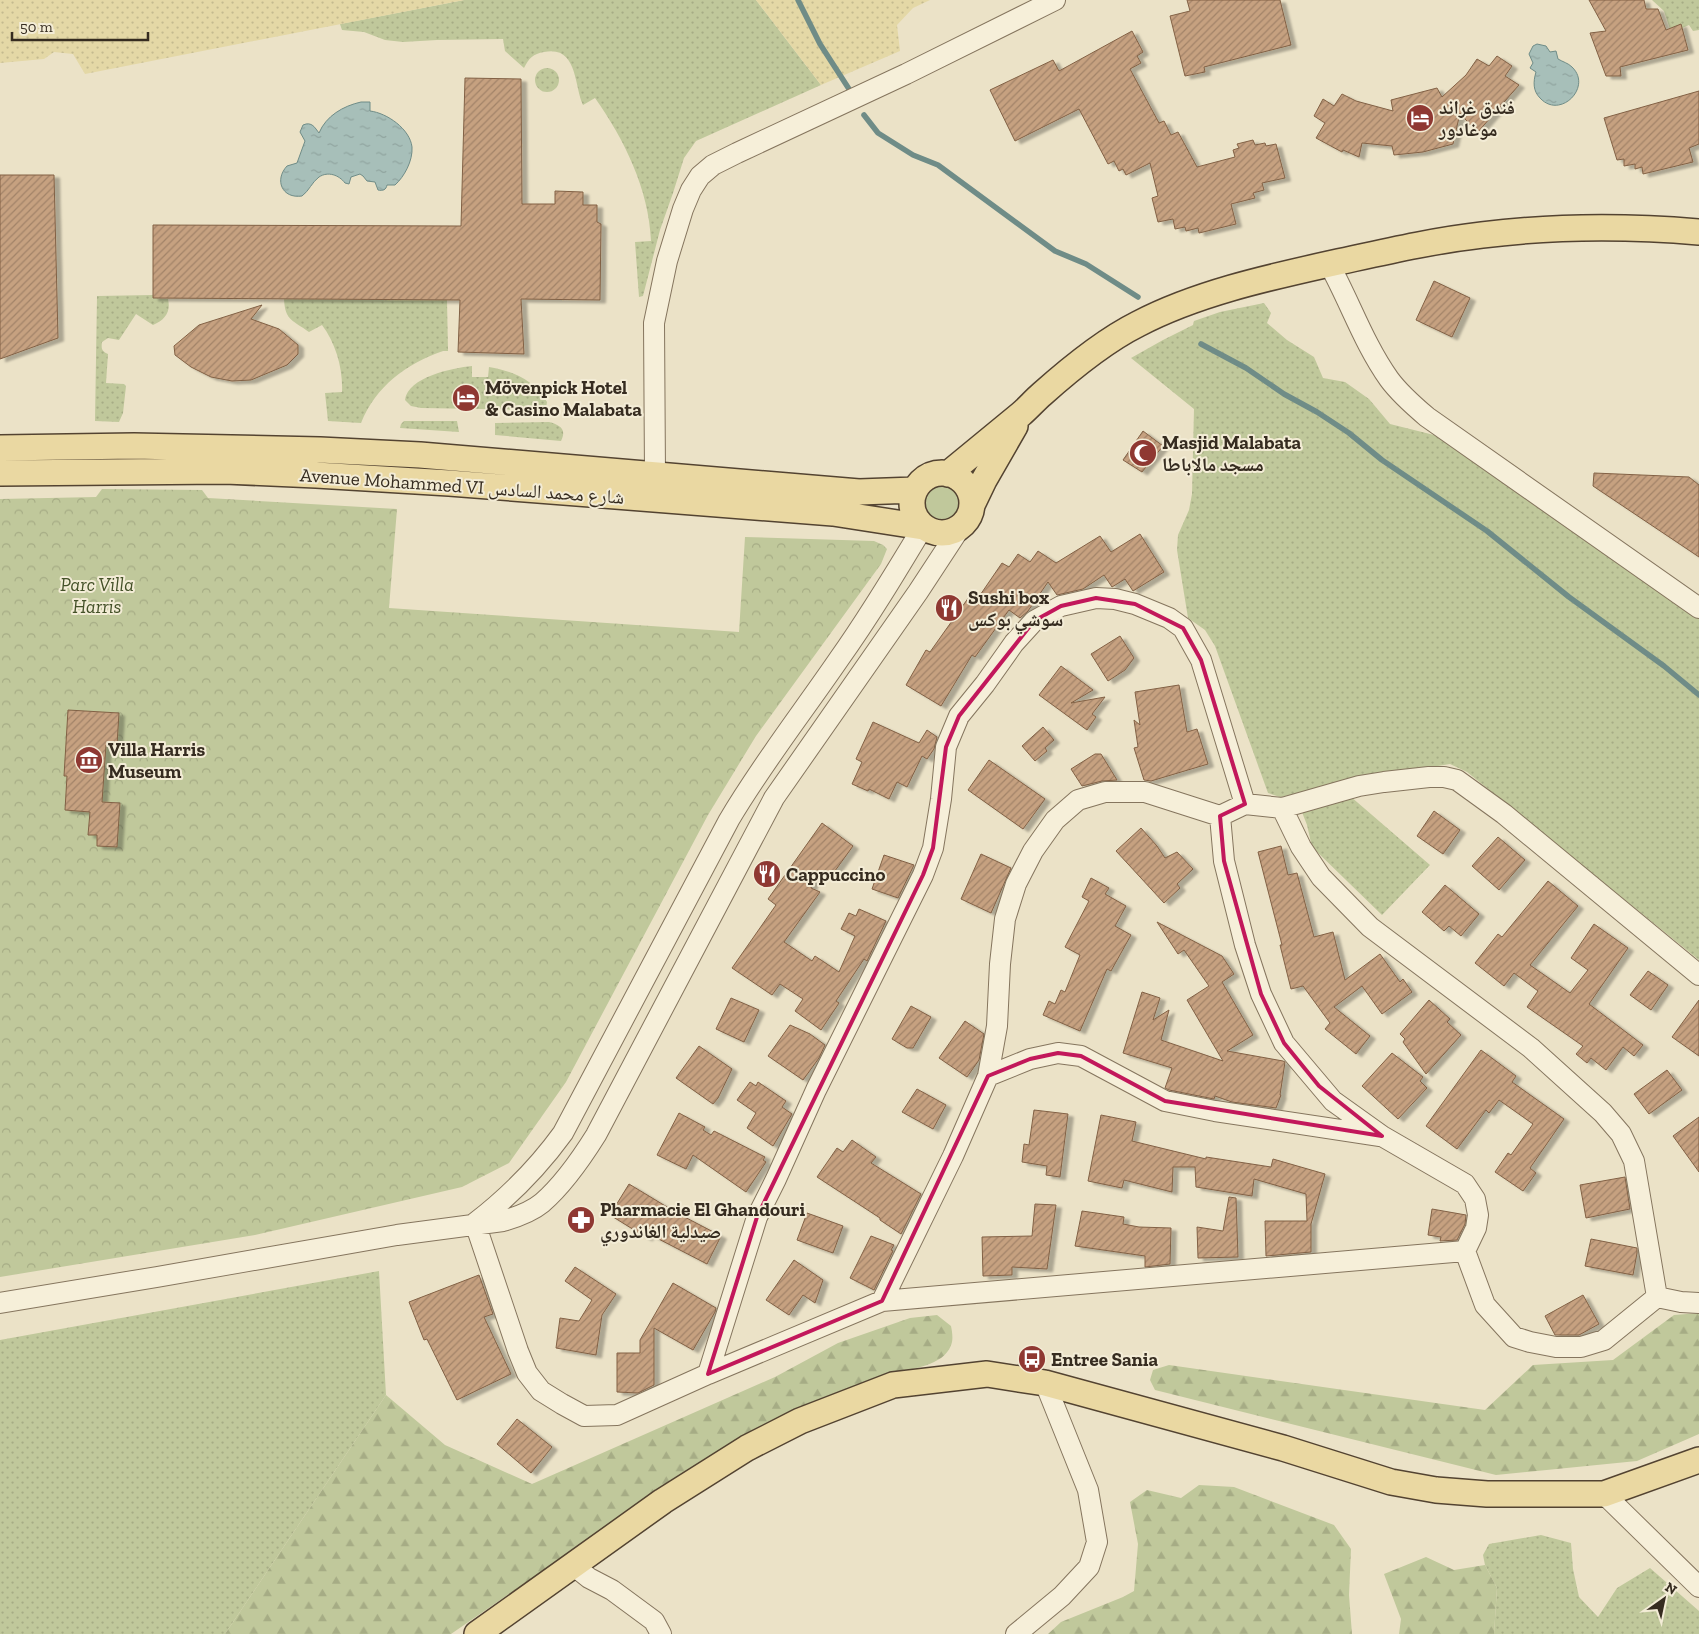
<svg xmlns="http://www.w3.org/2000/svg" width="1699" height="1634" viewBox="0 0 1699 1634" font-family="'Zilla Slab','Noto Naskh Arabic',serif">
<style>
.grass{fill:url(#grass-dots)}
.forest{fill:url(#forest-firs)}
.sand{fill:url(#sand-dots)}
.park{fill:url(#park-crowns)}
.garden{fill:#c0c89b}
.water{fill:url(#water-ripples);stroke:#6f8c87}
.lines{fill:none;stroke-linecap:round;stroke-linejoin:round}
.stream{stroke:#6f8c87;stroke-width:5.5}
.building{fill:url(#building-hatch);stroke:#826145;filter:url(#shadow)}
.minor-casing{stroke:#85755e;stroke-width:22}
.major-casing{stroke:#534331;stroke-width:28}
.minor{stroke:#f6efd9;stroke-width:20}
.major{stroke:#ead8a2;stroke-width:25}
.marked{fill:none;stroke:#c2185b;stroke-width:4;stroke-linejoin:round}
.labels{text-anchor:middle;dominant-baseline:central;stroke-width:4;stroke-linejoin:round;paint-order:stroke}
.poi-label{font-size:19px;font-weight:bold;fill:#362c20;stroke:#f3ecd6;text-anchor:start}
.street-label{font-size:19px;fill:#362c20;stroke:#f3ecd6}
.park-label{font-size:19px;font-style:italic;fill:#445128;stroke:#f3ecd6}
</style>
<defs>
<pattern id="grass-dots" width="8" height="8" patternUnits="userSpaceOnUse" patternTransform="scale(1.25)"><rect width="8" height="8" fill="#c0c89b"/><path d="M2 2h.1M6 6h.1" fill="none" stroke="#a6ac85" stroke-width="1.8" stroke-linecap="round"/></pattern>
<pattern id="forest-firs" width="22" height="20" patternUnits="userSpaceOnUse" patternTransform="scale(1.25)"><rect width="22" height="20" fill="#c0c89b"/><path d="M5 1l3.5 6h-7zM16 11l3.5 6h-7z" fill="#a6ac85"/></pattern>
<pattern id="sand-dots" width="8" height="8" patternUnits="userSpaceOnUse" patternTransform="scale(1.25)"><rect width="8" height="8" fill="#e4d8a6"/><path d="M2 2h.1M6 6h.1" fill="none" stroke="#c4ba8f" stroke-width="1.8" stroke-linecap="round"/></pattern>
<pattern id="park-crowns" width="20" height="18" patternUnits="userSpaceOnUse" patternTransform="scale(1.25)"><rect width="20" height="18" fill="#c0c89b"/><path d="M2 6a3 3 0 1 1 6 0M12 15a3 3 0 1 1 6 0" fill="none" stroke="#a6ac85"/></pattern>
<pattern id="water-ripples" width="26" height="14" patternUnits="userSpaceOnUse" patternTransform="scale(1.25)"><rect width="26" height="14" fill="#a7bfb9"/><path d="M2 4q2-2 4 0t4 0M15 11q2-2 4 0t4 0" fill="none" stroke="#90a49f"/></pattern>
<pattern id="building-hatch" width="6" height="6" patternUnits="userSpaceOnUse" patternTransform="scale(1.25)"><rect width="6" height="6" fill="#c6a180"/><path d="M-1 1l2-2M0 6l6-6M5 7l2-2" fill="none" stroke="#a28368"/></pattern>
<filter id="shadow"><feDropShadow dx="5.5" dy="3" stdDeviation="1" flood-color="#0004"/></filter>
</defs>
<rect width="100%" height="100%" fill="#ebe2c7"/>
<path class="grass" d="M464,0H756L821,85L696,141L684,158L673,193L660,230L643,296L639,297L635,242L651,241C649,189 624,139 595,98L583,105C574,86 578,45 544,52C533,54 529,58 524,68L505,51L503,39L437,40L403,42L385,40L364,32L342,30L340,24Z
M1652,0H1699V30L1693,31L1689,25L1682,28L1670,29L1664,11Z
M535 80a12 12 0 1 1 24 0a12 12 0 1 1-24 0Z
M153,295V298L168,299C171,312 165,320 153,325L136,314L119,340L108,338L102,342C101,349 102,351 108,354L106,383L124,384L126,386L123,413L119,422L95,421L97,296Z
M284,299L447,300L448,351H443C406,364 376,386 361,423L328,421L325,393L342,392C343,368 336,344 322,325L309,332C293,320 285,321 284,299Z
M1264,303L1271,313L1267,323L1287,340L1314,357L1323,378L1345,382L1369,399L1390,424L1438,436L1699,616V960L1467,772L1450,764L1347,781L1350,796L1430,865L1382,915L1312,847L1307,825L1295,794L1280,797L1268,793L1215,646L1205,630L1188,618L1177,550L1178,535L1189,510L1192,494L1194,409L1131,358L1163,340L1193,325L1194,321L1220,312Z
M472,366V377H488L489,367C513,371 534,380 547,402L546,408L542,410L421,408L411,406L405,400C408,377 452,368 472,366Z
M404,421H457L459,432L400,428L401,424Z
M549,422C560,425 567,429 561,441L495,435V423Z
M379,1271L386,1395L225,1634H0V1340Z
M1541,1535L1571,1543L1573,1569L1579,1597L1598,1617L1617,1588L1650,1568L1699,1611V1634H1494L1497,1588L1485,1565L1483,1555L1489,1544Z"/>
<path class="forest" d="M1699,1313V1434L1637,1461L1496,1475L1155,1390L1150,1380L1153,1370L1169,1365L1485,1410L1533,1365L1613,1360L1674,1315Z
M937,1315L951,1326C952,1331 953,1337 952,1342C947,1364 917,1368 898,1372L657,1492L451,1634H225L386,1395L445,1445L532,1484L775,1377L838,1343L910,1318Z
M1199,1485L1234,1487L1334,1525L1351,1549L1349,1595L1352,1634H1048L1061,1622L1123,1597L1134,1591L1138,1544L1130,1502L1147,1490L1181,1498Z
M1426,1557L1454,1570L1485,1565L1497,1588L1494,1634H1399L1401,1619L1384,1574Z"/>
<path class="sand" d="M0,0H464L85,74L73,54L54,52L44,59L0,63Z
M756,0H930L913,8L897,25L900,51L821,85Z"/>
<path class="park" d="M102,489L202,490L208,498L397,509L389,608L739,632L745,537L874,541L883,545L887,549L881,564L756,736L708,815L566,1082L509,1163L462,1187L255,1235L0,1277V499L96,497Z"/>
<path class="garden" d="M922 504a20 20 0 1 1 40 0a20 20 0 1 1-40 0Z"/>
<path class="water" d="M1537,44L1546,46L1550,52L1556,51L1558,59C1563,62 1568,63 1572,67C1593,87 1560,120 1540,98C1533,91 1533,82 1536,72L1530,68L1533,63L1529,54L1533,46Z
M361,102H370V111C387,113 410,129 412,147C413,161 404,177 395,185H387C386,190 383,191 378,190L375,182L367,181L363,176L360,174L351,177L349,184L345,183C339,175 328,171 319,177C312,182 309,191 302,196C282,199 274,180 287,166L297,163L305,141L300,132L303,125C312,121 315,128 319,133C326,116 343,106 361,102Z"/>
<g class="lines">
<path class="stream" d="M798,0L820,44L849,89
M864,115L878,133L913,155L938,165L1055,251L1086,264L1138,297
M1201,344L1246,368L1284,394L1317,412L1349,433L1382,460L1487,531L1569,597L1664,666L1699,695"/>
</g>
<path class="building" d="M1187,0H1280L1291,45L1204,67L1205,72L1185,76L1170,16L1190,11Z
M1589,0H1644L1646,9H1658L1666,30L1681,24L1688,50L1620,67L1621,76H1606L1590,33L1606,31Z
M1132,31L1143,52L1137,56L1141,63L1130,69L1159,123L1164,121L1171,135L1178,132L1197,167L1235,157L1233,150L1239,148L1237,144L1253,140L1255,145L1265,143L1266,146L1276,144L1285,178L1262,183L1264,190L1253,193L1255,198L1231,204L1236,224L1199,233L1198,228L1186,231L1185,227L1175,229L1173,219L1158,222L1152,198L1158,196L1150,163L1126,175L1123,169L1119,171L1114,161L1108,164L1079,109L1015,141L990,90L1053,60L1059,71Z
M1497,56L1512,66L1505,76L1519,85L1477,133L1460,113L1453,144L1423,152L1394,155L1392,146L1362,143L1359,157L1343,150L1342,152L1316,138L1325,123L1314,116L1323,99L1334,106L1342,94L1356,101L1393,111L1391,100L1437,88L1442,97L1466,75L1477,59L1489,66Z
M465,78L521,79L522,204H555V191L583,192V205H597V222L601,224L600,300L521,299L524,354L458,352L460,300L153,298V225L461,226Z
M1699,91V144L1689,148L1693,162L1643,174L1642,167L1635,169V164L1624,166V159L1617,160L1604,118Z
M0,175H54L58,338L0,359Z
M1434,281L1470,298L1452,337L1416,320Z
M262,305L251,319L279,329L298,345V354L287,365L251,380L232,381L211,377L191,367L175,355L174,346L199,325Z
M1143,431L1163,446L1142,472L1123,460Z
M1594,473L1689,477L1699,485V557L1593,486Z
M1140,534L1164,572L1133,591L1125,579L1112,587L1104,575L1083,589L1057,595L1048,582L1028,611L1020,618L1009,610L975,657L972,655L941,706L906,685L926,650L930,652L969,597L976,601L1002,563L1009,567L1018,554L1030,562L1038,551L1056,563L1100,536L1111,552Z
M1120,636L1134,658L1125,670L1108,681L1091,654Z
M1061,666L1093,690L1071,703L1105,697L1092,714L1096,717L1087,730L1039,695Z
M1179,685L1187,732L1197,729L1208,764L1151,781L1144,780L1134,748L1138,747L1134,720L1140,725L1135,692Z
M68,710L119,713L117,745H106L102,802L120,803L117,847L97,846V835H88L90,812L65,810L67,776H64Z
M873,722L919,743L927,730L937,737L934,749L927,759L922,756L907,787L897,782L889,799L869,789L868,791L852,784L862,762L856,759Z
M1043,727L1054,740L1045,748L1047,751L1035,761L1022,746Z
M1095,754H1101L1117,780L1102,781L1082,786L1071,769Z
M989,760L1045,799L1023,829L968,790Z
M1434,811L1460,830L1443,854L1417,836Z
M822,823L853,846L832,875L817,870L811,888L820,892L784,942L812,961L815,956L839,972L855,936L841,929L849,913L856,916L859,909L886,921L867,961L864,959L836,1001L839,1003L821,1030L795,1011L803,999L780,984L772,995L732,968L776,905L768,899Z
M1141,828L1157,846L1165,858L1177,852L1193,869L1177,884L1180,888L1164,903L1116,851Z
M1498,837L1525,860L1499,890L1472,866Z
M1281,846L1288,875L1297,873L1314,937L1333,932L1345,980L1380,954L1400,982L1403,979L1412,992L1382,1014L1362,986L1334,1007L1370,1036L1356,1054L1325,1029L1330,1023L1303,986L1291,989L1280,945H1282L1258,852Z
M981,854L1011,868L991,913L961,899Z
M884,855L914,865L898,898L872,889Z
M1091,878L1109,888L1105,894L1126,906L1115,926L1131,935L1111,971L1107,969L1080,1031L1043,1015L1049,1001L1055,1004L1061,990L1065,992L1080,955L1065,947L1089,901L1082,897Z
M1548,881L1578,906L1530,965L1570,993L1588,970L1571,958L1594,924L1628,948L1589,1004L1643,1045L1634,1056L1623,1047L1606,1070L1591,1058L1587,1063L1576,1054L1583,1046L1527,1007L1538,991L1514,973L1504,986L1475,963L1498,934L1502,937Z
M1445,885L1479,914L1461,936L1449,926L1444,931L1422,912Z
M1157,922L1222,956L1234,974L1222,982L1253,1035L1227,1051L1283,1061L1285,1062L1280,1095H1281L1276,1108L1232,1102L1215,1096L1214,1099L1169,1090L1165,1088L1172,1068L1123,1053L1142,992L1160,998L1153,1020L1169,1010L1161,1040L1223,1061L1187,1000L1209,986L1184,950L1178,954Z
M1648,971L1668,985L1651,1010L1630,995Z
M731,998L759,1010L744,1042L716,1029Z
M1429,1000L1450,1019L1447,1022L1461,1035L1426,1074L1403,1042L1405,1039L1400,1034Z
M1699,1000V1056L1672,1037Z
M911,1006L931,1017L913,1048H907L892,1039Z
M965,1021L984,1034L979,1060L967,1077L939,1058Z
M790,1025L810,1034L825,1045L819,1058L803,1080L768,1056Z
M699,1046L732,1069L718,1098L713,1104L676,1078Z
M1481,1050L1516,1076L1512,1082L1564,1119L1530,1168L1536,1173L1523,1191L1495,1172L1508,1153L1511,1155L1533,1124L1499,1100L1489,1113L1486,1110L1457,1149L1426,1126Z
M1392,1053L1423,1077L1420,1081L1427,1088L1398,1119L1362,1086Z
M1667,1070L1682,1090L1649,1114L1634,1094Z
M750,1082L756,1086L758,1082L786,1101L782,1107L792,1114L773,1146L747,1128L756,1113L737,1100Z
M917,1089L946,1105L933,1129L902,1112Z
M1034,1110L1068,1114L1060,1177L1046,1175L1047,1166L1022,1162L1024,1144L1029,1145Z
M679,1113L705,1127L703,1130L711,1135L714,1131L765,1157L763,1160L766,1162L746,1192L693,1155L686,1169L657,1155Z
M1101,1115L1136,1122L1132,1141L1206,1159V1157L1271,1167L1273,1159L1325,1174L1311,1224V1252L1266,1256L1265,1221H1307L1306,1194L1254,1179L1252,1196L1196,1187L1195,1167H1173L1172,1192L1124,1180L1122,1188L1088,1181Z
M1699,1117V1172L1673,1136Z
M852,1140L876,1157L871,1163L921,1194L901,1234L880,1220V1218L817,1177L837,1148L843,1152Z
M1625,1177L1630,1209L1586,1218L1580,1185Z
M629,1184L677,1213L721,1236L707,1264L649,1234L647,1238L610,1215Z
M1229,1197L1236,1198L1238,1257L1198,1258L1197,1227L1223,1231Z
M1035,1204L1056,1205L1047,1269L1012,1267V1275L983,1276L982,1237L1032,1236Z
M1432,1209L1466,1215L1465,1224L1457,1240L1440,1241L1441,1237L1428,1235Z
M1082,1211L1124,1217L1123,1224L1139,1227L1171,1228L1170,1264L1145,1267V1256L1075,1246Z
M807,1213L843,1226L833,1253L797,1240Z
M871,1236L894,1245L891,1250L893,1251L874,1290L850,1278Z
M1591,1239L1637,1248V1253L1633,1275L1585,1266Z
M794,1260L823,1280L815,1303L803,1295L789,1315L766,1300Z
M575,1267L616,1294L602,1315L596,1355L556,1348L560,1318L579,1321L592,1300L565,1281Z
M479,1275L493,1314L484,1317L511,1374L457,1400L427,1339L424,1340L409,1302Z
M673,1283L716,1308L715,1312L693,1350L654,1328V1385L638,1393L617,1392V1353H640V1340Z
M1583,1295L1599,1324L1579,1335H1555L1545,1316Z
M517,1419L552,1447L531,1473L497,1444Z"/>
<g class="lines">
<defs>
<path id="minor" d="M1329,264C1350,302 1364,344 1389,379C1400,394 1414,406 1427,417L1699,608
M655,474L654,323L667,261L683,209L691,190L700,176L713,165L737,153L906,74L1055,0
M1282,808L1359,786L1384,782L1429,777H1444L1457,780L1504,814L1699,975
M988,1076L997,1026L1000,964L1005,919L1016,884L1033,851L1055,820L1078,800L1105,792H1145L1220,816L1245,804L1282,808L1301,847L1321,877L1370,927L1531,1048L1603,1113L1621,1134L1634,1161L1657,1297L1604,1340L1581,1347H1556L1530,1342L1514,1337L1485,1305L1465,1251L1476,1228L1478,1215L1475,1199L1465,1184L1382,1136L1333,1101L1284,1043L1261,994L1245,945L1224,861L1220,816
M475,1223L518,1351L527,1373L541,1391L562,1404L584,1416L617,1415L708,1374L882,1301L1465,1251
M475,1223C510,1196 537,1169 563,1133L729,820C762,764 802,713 839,659C869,617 896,572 923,527
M1657,1297L1681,1302L1699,1303
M882,1301L953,1156L988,1076L1030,1059L1058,1053L1081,1056L1165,1101L1215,1111L1380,1136
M0,1303L157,1277L397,1235L503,1221C517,1217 531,1212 542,1203C564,1184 581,1159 596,1135L774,798L918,592L960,528
M708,1374L757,1217L776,1179L816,1090L923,875L933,848L941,799L946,747L959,716L985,684L1014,643L1034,621L1061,606L1096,598L1115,599L1135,604L1169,618L1183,628L1201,660L1245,804
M1604,1494L1699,1587
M574,1566L589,1578L612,1590L654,1621L661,1634
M1016,1634L1062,1596L1089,1567L1097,1542L1088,1490L1045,1383"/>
<path id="major" d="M0,448L134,446L320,450L420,455L859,492L915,490
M912 503a30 30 0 1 1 60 0a30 30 0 1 1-60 0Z
M0,473L225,471L316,475L449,483L833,513L923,527
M948,474C972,454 997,434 1021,414C1028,408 1035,400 1042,394C1070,369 1104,341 1138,324C1195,294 1266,278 1329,264C1380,253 1430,241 1482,235C1554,226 1627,226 1699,232
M972,505L984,480L1015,426
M477,1634L663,1501L747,1448L800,1421L893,1385L987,1374L1045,1383L1283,1448L1391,1482L1436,1490L1487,1494H1604L1699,1460"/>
</defs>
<use href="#minor" class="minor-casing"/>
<use href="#major" class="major-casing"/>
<use href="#minor" class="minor"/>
<use href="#major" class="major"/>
</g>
<path class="marked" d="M1096,598L1135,604L1183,628L1201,660L1245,804L1220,816L1224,861L1261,994L1284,1043L1319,1086L1382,1136L1165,1101L1081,1056L1058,1053L1030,1059L988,1076L882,1301L708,1374L757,1217L923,875L933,848L946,747L959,716L1034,621L1061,606Z"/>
<defs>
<symbol id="hotel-disc" viewBox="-11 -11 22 22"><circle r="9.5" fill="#8f3832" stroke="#f3ecd6"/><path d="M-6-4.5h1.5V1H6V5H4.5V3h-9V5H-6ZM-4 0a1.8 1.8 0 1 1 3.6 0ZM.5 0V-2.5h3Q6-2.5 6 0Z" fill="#fff"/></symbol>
<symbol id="mosque-disc" viewBox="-11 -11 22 22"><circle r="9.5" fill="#8f3832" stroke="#f3ecd6"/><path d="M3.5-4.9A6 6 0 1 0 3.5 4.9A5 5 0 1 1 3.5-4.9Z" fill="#fff"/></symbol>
<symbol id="restaurant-disc" viewBox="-11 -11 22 22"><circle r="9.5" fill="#8f3832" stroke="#f3ecd6"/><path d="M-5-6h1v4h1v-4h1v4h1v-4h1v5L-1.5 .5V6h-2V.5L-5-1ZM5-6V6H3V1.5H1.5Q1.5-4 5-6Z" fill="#fff"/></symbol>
<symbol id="museum-disc" viewBox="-11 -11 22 22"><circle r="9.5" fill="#8f3832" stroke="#f3ecd6"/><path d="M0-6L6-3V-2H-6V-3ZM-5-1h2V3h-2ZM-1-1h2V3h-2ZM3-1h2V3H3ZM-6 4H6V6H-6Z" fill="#fff"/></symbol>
<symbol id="pharmacy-disc" viewBox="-11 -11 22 22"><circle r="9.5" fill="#8f3832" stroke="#f3ecd6"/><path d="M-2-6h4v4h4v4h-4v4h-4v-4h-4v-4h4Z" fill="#fff"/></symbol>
<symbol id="bus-disc" viewBox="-11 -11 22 22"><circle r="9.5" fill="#8f3832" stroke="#f3ecd6"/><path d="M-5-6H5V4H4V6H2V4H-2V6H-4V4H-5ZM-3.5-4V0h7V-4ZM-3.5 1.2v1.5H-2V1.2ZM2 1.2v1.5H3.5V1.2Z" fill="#fff"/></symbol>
</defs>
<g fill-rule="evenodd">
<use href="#hotel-disc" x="1404" y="102" width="32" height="32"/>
<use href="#hotel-disc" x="450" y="382" width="32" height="32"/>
<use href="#mosque-disc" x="1127" y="437" width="32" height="32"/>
<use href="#restaurant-disc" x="933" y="592" width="32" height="32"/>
<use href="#museum-disc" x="73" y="744" width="32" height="32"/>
<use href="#restaurant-disc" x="751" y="858" width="32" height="32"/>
<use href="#pharmacy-disc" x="565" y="1204" width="32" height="32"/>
<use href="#bus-disc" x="1016" y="1343" width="32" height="32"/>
</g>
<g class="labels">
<g class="poi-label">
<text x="1439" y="107">فندق غراند<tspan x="1439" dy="22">موغادور</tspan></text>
<text x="485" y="387">Mövenpick Hotel<tspan x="485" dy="22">&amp; Casino Malabata</tspan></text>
<text x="1162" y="442">Masjid Malabata<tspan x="1162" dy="22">مسجد مالاباطا</tspan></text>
<text x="968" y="597">Sushi box<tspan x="968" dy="22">سوشي بوكس</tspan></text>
<text x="108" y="749">Villa Harris<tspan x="108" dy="22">Museum</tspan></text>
<text x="786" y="874">Cappuccino</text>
<text x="600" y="1209">Pharmacie El Ghandouri<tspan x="600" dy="22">صيدلية الغاندوري</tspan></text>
<text x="1051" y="1359">Entree Sania</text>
</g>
<g class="street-label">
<text transform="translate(462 486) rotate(4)">Avenue Mohammed VI شارع محمد السادس</text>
</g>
<g class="park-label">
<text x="97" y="584">Parc Villa<tspan x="97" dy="22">Harris</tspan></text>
</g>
</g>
<g transform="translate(1664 1599) rotate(33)" stroke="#f3ecd6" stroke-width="4" paint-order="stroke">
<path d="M0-4L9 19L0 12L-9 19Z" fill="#362c20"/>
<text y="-8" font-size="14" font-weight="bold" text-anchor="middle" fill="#362c20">N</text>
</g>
<path d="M12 32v8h136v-8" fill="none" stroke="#362c20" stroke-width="2.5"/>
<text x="20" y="32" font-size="15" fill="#362c20" stroke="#f3ecd6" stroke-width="4" paint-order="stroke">50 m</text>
</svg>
